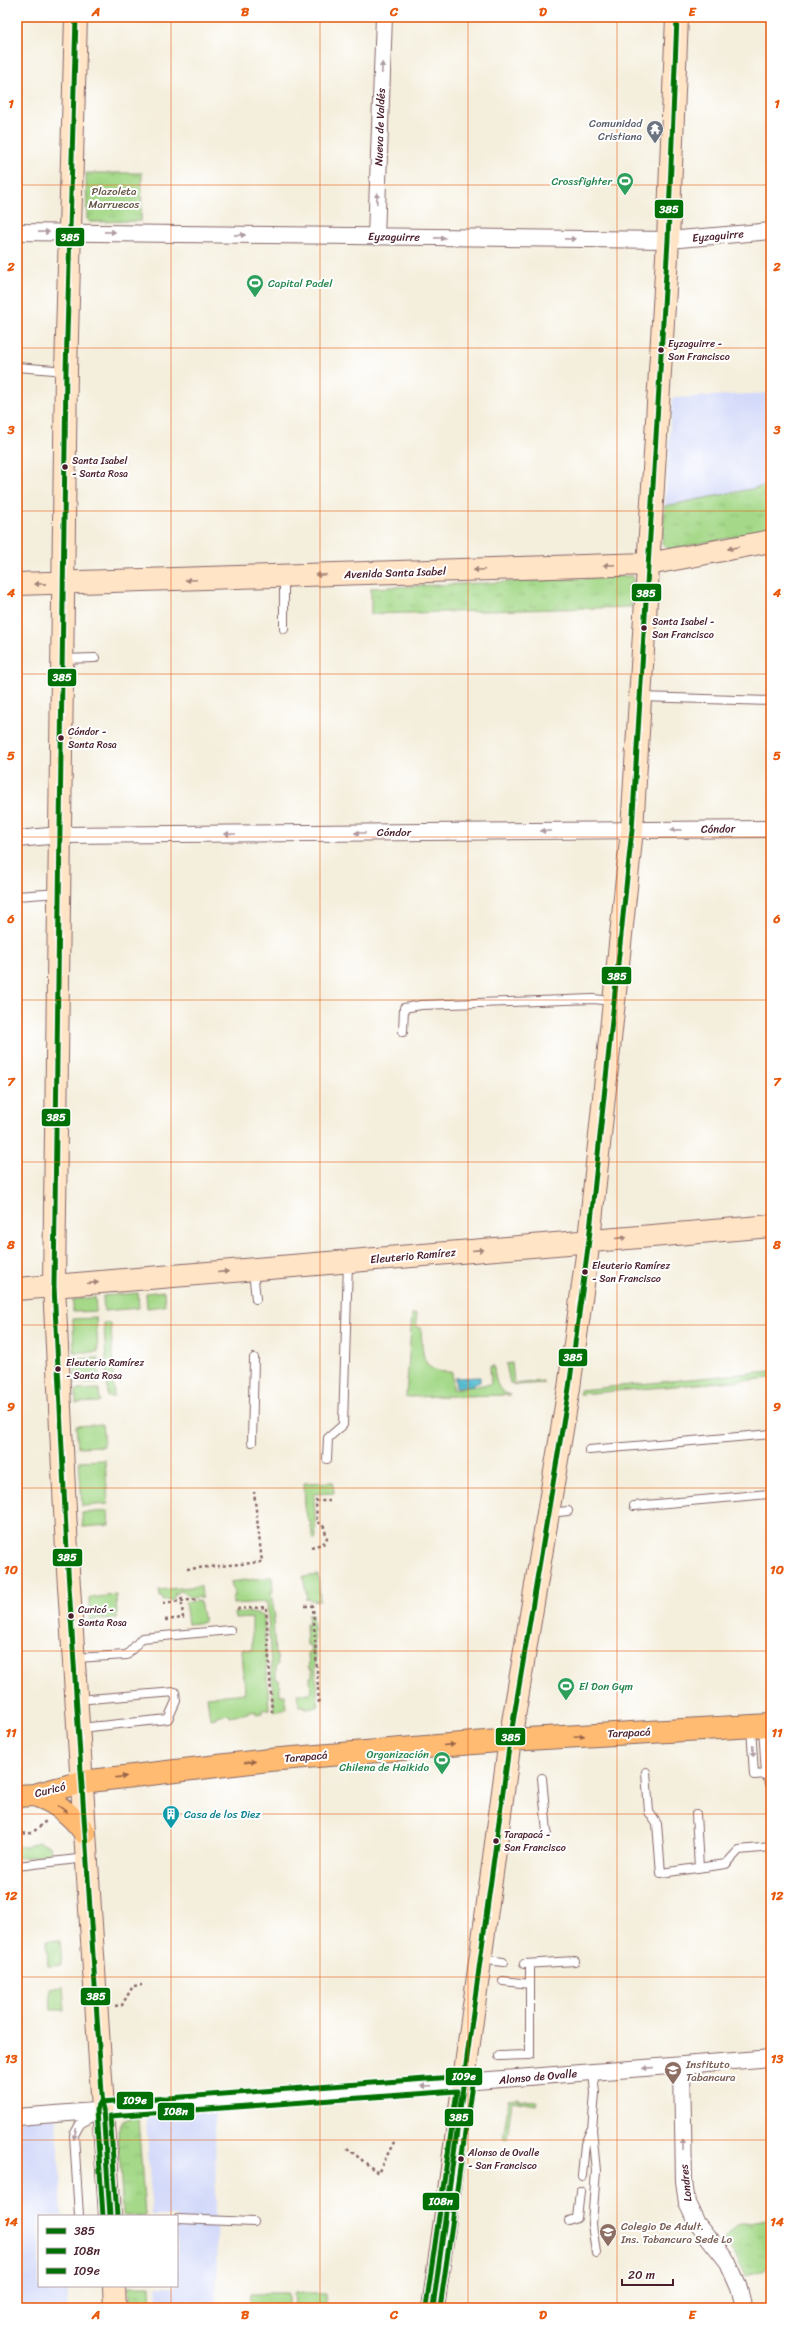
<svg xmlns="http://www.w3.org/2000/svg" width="788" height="2325" viewBox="0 0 788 2325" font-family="Sriracha,sans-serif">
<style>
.built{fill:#d3d9f9}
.grass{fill:#a5d989;stroke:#787c5a}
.park{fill:url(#park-tufts);stroke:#787c5a}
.garden{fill:url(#garden-furrows);stroke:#787c5a}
.water{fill:url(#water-rules);stroke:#527080}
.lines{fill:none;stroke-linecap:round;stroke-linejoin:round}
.lane-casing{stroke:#866769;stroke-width:10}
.street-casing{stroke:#866769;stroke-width:18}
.secondary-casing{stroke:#866769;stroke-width:24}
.primary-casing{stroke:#866769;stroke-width:24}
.path{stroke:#866769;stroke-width:2.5;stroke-dasharray:3 3;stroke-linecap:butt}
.lane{stroke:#fff;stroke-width:8}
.street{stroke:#fff;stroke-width:16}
.secondary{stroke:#ffe4c6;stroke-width:22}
.primary{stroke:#febb71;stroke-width:22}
.bus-1-casing{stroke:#fff;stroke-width:8}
.bus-2-casing{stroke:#fff;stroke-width:8}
.bus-3-casing{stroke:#fff;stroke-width:8}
.bus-1{stroke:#007106;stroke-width:5}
.bus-2{stroke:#007106;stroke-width:5}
.bus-3{stroke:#007106;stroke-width:5}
.oneway{fill:#ae9aa0}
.oneway2{fill:#a48278}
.oneway3{fill:#9b654a}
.grid{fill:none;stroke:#e8590c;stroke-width:1;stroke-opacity:0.55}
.bus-dot{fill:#4a1f2b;stroke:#fff;stroke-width:1.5}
.labels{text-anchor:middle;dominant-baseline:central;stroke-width:4;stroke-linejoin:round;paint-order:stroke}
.bus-label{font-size:10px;fill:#4a1f2b;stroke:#fff;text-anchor:start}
.worship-label{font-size:11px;fill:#5b616d;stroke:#fff;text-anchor:end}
.street-label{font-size:11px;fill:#4a1f2b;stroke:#fff}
.leisure-label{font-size:11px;fill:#27864d;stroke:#fff;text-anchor:end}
.park-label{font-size:11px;fill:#655747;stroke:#fff}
.culture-label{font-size:11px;fill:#0d838f;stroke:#fff;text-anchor:start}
.education-label{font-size:11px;fill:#785e54;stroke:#fff;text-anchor:start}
.line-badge{stroke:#fff;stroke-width:1.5}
.badge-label{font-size:11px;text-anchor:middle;font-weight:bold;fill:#fff}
.neatline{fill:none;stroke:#e8590c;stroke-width:1.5}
.grid-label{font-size:13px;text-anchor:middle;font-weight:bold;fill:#e8590c}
</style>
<defs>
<pattern id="park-tufts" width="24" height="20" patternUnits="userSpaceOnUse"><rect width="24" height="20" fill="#a5d989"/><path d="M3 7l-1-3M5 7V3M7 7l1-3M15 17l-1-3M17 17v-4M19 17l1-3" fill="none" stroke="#90ba76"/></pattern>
<pattern id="garden-furrows" width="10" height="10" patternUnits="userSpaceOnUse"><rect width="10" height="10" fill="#a5d989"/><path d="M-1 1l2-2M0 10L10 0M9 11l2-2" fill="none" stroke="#90ba76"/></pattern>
<pattern id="water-rules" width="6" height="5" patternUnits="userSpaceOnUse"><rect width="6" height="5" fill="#59c2d6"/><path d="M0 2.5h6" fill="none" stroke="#4fa6b8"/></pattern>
</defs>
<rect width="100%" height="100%" fill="#fff"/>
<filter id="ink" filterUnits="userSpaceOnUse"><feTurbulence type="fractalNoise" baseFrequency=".025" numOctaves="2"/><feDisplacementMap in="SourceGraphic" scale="8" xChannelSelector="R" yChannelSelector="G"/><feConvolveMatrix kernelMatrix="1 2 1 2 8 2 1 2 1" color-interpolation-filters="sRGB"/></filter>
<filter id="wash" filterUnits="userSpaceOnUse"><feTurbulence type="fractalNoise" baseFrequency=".012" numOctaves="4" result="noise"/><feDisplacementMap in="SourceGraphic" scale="16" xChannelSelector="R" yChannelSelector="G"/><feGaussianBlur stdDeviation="0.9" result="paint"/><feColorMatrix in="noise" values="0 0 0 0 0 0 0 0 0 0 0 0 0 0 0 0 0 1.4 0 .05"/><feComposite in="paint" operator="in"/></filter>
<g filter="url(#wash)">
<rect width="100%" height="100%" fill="#f4eedc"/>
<path class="built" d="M771,393V485L665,506L672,398Z
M215,2110L217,2308H158L157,2286H177V2216H152L146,2116Z
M57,2117L62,2216H39V2286H66L68,2308H17V2121Z"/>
<path class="grass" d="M164,1291L165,1306L147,1308L146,1293Z
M138,1293L139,1308L104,1311L103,1296Z
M95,1297L96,1311L73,1312V1300Z
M412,1314H416L417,1328H421C423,1352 419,1374 452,1372L453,1389L491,1384L490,1366H494C495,1379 496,1390 510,1395L406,1397Z
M96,1318L98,1352H74L73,1319Z
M104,1323H111L114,1397H108Z
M98,1358L99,1382L75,1383L74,1359Z
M512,1363L514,1384L543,1381V1383L517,1385L510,1383L506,1364Z
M771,1371V1378L579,1394L580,1390Z
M99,1389L100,1402L76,1403V1390Z
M102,1424L104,1446L78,1447L76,1426Z
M105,1460L108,1504L82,1506L79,1461Z
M333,1482L334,1493L314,1494L316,1539H313L310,1521H308L305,1507L304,1483Z
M108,1511L109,1525L83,1527L82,1513Z
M318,1575L320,1601L305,1599L307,1598L303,1577Z
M272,1577L273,1593H271L275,1618H273L275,1655H277L278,1665L276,1666V1679L279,1680L280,1695H285L286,1708L274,1712L267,1602L233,1604V1597L235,1596L231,1582Z
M201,1586L202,1597L189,1598L188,1595L181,1591L175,1594L173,1600L163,1601L162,1597H160L159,1590Z
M116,1595L117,1619L90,1620L89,1598Z
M200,1601L204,1622L188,1624L185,1602Z
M246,1612L264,1615L269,1709L262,1710V1713L256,1714V1711L230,1717L229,1714L216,1716V1718L210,1719L207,1697L245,1693L242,1649L252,1650V1618L235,1619L234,1613Z
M308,1615H312L318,1704L317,1707L305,1708V1706H299L298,1694L311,1693L310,1677H312V1669H309L308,1652H311L310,1645H307L306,1623H309Z
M38,1842L50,1845L51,1852L47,1855L17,1858V1846L26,1847Z
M60,1940L62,1965L48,1966L47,1941Z
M63,1987L65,2010H51L50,1988Z
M251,2293H288V2308H250Z
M294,2293H326V2308H295Z"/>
<path class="park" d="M86,173H142L141,221L90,222L87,219Z
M771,485V530L671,549L666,547L662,543L665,506Z
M633,576L632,607L371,614V588Z
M132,2117H138L145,2216H123L118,2131L123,2121Z
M767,2220C773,2231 775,2258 766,2268C762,2272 752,2274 746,2276L724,2239L737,2225Z
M129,2286H150L151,2308H131Z"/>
<path class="garden" d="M519,2098V2100L537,2101L536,2105L512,2101L507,2139L503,2138L509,2099Z"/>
<path class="water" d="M480,1377V1382L474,1383V1386L456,1387L455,1378Z"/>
</g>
<g filter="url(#ink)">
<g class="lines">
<defs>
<path id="lane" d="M17,367L66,371
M284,576V629
M63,659L95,658
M641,697L771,701
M17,896L59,893
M403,1032L404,1008L421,1005L593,999L613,1001
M253,1271L256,1299
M252,1442L254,1358
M589,1450L771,1434
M327,1459L328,1438L343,1425L348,1263
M634,1506L769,1494
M549,1513L568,1511
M75,1658L127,1655L142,1638L230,1630
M77,1700L175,1692L176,1701L168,1719L80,1728
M751,1727L754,1775L766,1774L771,1786
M763,1727L766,1774
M646,1772L649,1812L657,1824L661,1873L726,1864L739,1850L771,1847
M542,1778L547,1832
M696,1814L699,1868
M17,1866L86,1858
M480,1959L503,1962
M524,1964L575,1961
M503,1981L530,1984
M499,2056L530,2055V1964
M593,2073L595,2093L592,2130L596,2171L592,2224L596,2253
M582,2176L585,2144L591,2130
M79,2216L74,2135L80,2124L96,2114
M177,2219L254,2222
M569,2221L577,2218L580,2191"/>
<path id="street" d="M17,232L668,240L771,231
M376,237L384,17
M17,839L60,835L771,829
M682,2065L684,2182L687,2203L696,2222L727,2261L739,2288L744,2308
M17,2117L771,2058"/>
<path id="secondary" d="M76,17L66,371L54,1286L68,1571L110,2216
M17,584L648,564L771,541
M17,1289L771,1226
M114,2286L115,2308
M433,2308L510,1740L569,1388L589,1240L632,830L668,240L677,17"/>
<path id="primary" d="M34,1795C56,1802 71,1814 85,1833
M17,1796L34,1795L82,1782L269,1760L510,1740L771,1725"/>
</defs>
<use href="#lane" class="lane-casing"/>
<use href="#street" class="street-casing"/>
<use href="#secondary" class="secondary-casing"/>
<use href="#primary" class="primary-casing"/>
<path class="path" d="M311,1547L323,1544L327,1538L324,1527L317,1522L316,1501H330
M187,1569L262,1562L254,1492
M163,1603L199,1599
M305,1606H313L319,1704
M237,1609L266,1607L272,1712
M165,1620L183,1618L181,1594
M17,1834L32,1833L46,1821
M115,2006L122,2005L133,1986L142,1985
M17,2022L21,2021
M347,2148L378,2173L395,2140"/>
<use href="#lane" class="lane"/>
<use href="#street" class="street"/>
<use href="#secondary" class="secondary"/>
<use href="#primary" class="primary"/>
<defs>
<path id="bus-1" d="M76,17L66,371L54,1286L68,1571L110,2216
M433,2308L510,1740L569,1388L589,1240L632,830L668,240L677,17"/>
<path id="bus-2" d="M117,2216L110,2116L457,2091L426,2307"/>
<path id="bus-3" d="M103,2216L96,2110L100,2103L467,2076L471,2079L472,2084L440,2308"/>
</defs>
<use href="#bus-1" class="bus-1-casing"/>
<use href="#bus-2" class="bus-2-casing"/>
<use href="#bus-3" class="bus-3-casing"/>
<use href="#bus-1" class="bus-1"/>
<use href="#bus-2" class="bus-2"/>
<use href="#bus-3" class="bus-3"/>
</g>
<defs><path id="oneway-solid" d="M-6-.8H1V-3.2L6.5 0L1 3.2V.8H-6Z"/></defs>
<g class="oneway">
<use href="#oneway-solid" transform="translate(382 68) rotate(-88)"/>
<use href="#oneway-solid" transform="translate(377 198) rotate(-88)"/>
<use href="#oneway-solid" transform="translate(44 232) rotate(-1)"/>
<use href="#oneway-solid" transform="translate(110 232) rotate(1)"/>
<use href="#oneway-solid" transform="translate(240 235) rotate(1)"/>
<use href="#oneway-solid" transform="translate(440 238) rotate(1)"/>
<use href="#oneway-solid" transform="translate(570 239) rotate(1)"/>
<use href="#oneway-solid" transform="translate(676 830) rotate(179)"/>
<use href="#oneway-solid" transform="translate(546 831) rotate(180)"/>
<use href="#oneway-solid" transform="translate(360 833) rotate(180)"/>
<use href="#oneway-solid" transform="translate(230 834) rotate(180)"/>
<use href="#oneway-solid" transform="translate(753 1751) rotate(87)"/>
<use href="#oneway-solid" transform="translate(648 2068) rotate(175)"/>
<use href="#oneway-solid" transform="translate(426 2086) rotate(176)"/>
<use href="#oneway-solid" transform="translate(75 2134) rotate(104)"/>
<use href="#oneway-solid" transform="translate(683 2145) rotate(-91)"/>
</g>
<g class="oneway2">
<use href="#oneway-solid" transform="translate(733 548) rotate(168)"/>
<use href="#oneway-solid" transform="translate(609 565) rotate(178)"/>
<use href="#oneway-solid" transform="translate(479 570) rotate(178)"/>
<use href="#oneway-solid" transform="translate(321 575) rotate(178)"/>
<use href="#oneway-solid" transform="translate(191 580) rotate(178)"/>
<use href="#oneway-solid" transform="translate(40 584) rotate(179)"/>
<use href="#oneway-solid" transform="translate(621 1238) rotate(-5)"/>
<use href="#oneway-solid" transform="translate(478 1250) rotate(-5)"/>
<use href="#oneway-solid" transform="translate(223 1272) rotate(-5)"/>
<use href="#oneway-solid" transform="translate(93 1283) rotate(-5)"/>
</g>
<g class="oneway3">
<use href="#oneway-solid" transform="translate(579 1736) rotate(-3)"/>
<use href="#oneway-solid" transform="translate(449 1745) rotate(-5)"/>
<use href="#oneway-solid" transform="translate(250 1762) rotate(-7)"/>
<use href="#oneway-solid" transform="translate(121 1777) rotate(-7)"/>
<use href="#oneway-solid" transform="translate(63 1809) rotate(35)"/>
</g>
</g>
<path class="grid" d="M171,17V2216M320,17V2308M468,17V2308M617,17V2308M17,185H771M17,348H771M17,511H771M17,674H771M17,837H771M17,1000H771M17,1162H771M17,1325H771M17,1488H771M17,1651H771M17,1814H771M17,1977H771M17,2140H771M171,2286V2308"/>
<defs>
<symbol id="temple-pin" viewBox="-11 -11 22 30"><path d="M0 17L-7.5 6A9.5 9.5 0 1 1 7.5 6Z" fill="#6b7280" stroke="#fff"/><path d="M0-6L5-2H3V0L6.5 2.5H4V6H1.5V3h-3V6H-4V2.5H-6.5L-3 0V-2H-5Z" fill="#fff"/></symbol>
<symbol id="stadium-pin" viewBox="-11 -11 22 30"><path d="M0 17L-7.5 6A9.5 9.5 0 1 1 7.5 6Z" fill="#2e9e5b" stroke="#fff"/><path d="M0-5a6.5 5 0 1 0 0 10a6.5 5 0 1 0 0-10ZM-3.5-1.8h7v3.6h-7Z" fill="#fff"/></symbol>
<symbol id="building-pin" viewBox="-11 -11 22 30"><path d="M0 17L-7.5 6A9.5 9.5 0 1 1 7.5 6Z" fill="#0f9aa8" stroke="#fff"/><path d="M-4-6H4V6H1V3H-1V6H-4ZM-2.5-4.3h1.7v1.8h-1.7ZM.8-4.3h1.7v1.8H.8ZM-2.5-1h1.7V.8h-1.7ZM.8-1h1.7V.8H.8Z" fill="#fff"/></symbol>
<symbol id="university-pin" viewBox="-11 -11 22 30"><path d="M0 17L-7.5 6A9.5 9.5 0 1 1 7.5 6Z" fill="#8d6e63" stroke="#fff"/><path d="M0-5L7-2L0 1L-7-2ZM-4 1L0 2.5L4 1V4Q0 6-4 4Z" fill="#fff"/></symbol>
<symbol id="school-pin" viewBox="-11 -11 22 30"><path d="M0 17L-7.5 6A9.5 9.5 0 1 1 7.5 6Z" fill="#8d6e63" stroke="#fff"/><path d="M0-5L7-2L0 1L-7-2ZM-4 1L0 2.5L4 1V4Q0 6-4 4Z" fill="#fff"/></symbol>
</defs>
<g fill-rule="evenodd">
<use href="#temple-pin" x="645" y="119" width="20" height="27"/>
<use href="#stadium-pin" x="615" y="171" width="20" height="27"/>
<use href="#stadium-pin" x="245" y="273" width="20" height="27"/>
<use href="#stadium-pin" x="556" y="1676" width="20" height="27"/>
<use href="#stadium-pin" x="432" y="1750" width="20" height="27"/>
<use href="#building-pin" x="161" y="1804" width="20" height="27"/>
<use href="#university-pin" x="663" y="2060" width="20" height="27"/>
<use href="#school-pin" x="598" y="2222" width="20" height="27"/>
</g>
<g class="bus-dot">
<circle cx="661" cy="350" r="3.5"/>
<circle cx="65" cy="467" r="3.5"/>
<circle cx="644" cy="628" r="3.5"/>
<circle cx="61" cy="738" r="3.5"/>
<circle cx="585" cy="1272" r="3.5"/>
<circle cx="58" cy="1369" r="3.5"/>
<circle cx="71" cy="1616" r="3.5"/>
<circle cx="496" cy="1841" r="3.5"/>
<circle cx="461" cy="2159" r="3.5"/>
</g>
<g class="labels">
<g class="bus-label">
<text x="668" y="344">Eyzaguirre -<tspan x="668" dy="13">San Francisco</tspan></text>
<text x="72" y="461">Santa Isabel<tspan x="72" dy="13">- Santa Rosa</tspan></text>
<text x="652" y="622">Santa Isabel -<tspan x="652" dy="13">San Francisco</tspan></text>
<text x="68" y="732">Cóndor -<tspan x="68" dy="13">Santa Rosa</tspan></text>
<text x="592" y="1266">Eleuterio Ramírez<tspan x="592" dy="13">- San Francisco</tspan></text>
<text x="66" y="1363">Eleuterio Ramírez<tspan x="66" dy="13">- Santa Rosa</tspan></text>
<text x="78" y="1610">Curicó -<tspan x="78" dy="13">Santa Rosa</tspan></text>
<text x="504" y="1835">Tarapacá -<tspan x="504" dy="13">San Francisco</tspan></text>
<text x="468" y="2153">Alonso de Ovalle<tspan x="468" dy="13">- San Francisco</tspan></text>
</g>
<g class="worship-label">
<text x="642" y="123">Comunidad<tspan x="642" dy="13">Cristiana</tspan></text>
</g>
<g class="street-label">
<text transform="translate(380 127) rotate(-88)">Nueva de Valdés</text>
<text transform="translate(718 236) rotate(-5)">Eyzaguirre</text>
<text transform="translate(394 237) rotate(1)">Eyzaguirre</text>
<text transform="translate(395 573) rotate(-2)">Avenida Santa Isabel</text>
<text transform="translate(718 829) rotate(-1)">Cóndor</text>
<text x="394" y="832">Cóndor</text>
<text transform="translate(413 1256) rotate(-5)">Eleuterio Ramírez</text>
<text transform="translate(629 1733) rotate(-3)">Tarapacá</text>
<text transform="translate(306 1757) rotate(-5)">Tarapacá</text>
<text transform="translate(50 1790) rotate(-14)">Curicó</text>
<text transform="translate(538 2077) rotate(-5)">Alonso de Ovalle</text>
<text transform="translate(686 2183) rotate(-96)">Londres</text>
</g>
<g class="leisure-label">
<text x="612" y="181">Crossfighter</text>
<text x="268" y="283" text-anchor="start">Capital Padel</text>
<text x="579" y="1686" text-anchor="start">El Don Gym</text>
<text x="429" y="1754">Organización<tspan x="429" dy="13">Chilena de Haikido</tspan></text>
</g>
<g class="park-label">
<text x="114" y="191">Plazoleta<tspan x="114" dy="13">Marruecos</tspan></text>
</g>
<g class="culture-label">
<text x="184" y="1814">Casa de los Diez</text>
</g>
<g class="education-label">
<text x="686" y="2064">Instituto<tspan x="686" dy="13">Tabancura</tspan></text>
<text x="621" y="2226">Colegio De Adult.<tspan x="621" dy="13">Ins. Tabancura Sede Lo</tspan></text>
</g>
</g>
<g class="line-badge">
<rect x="654" y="199" width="30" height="20" rx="4" fill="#007106"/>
<rect x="55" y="227" width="30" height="20" rx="4" fill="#007106"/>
<rect x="631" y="583" width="31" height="19" rx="4" fill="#007106"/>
<rect x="47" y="668" width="30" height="19" rx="4" fill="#007106"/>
<rect x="601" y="966" width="31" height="19" rx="4" fill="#007106"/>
<rect x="41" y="1108" width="30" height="19" rx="4" fill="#007106"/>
<rect x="558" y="1348" width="30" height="19" rx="4" fill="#007106"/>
<rect x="52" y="1548" width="31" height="19" rx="4" fill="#007106"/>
<rect x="495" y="1727" width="31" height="19" rx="4" fill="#007106"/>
<rect x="80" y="1987" width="31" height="19" rx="4" fill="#007106"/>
<rect x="445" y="2067" width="38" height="19" rx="4" fill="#007106"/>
<rect x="116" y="2091" width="38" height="19" rx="4" fill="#007106"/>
<rect x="157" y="2102" width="38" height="19" rx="4" fill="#007106"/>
<rect x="444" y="2108" width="30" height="19" rx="4" fill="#007106"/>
<rect x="422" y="2192" width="38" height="19" rx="4" fill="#007106"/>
</g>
<g class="badge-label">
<text x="669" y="213">385</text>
<text x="70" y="241">385</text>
<text x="646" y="597">385</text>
<text x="62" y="681">385</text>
<text x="617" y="980">385</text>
<text x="56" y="1121">385</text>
<text x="573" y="1361">385</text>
<text x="67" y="1561">385</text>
<text x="511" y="1741">385</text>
<text x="96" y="2000">385</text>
<text x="464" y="2080">I09e</text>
<text x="135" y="2104">I09e</text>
<text x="176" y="2115">I08n</text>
<text x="459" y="2121">385</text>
<text x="441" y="2205">I08n</text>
</g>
<rect width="788" height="2325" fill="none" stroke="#fff" stroke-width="44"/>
<rect x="38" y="2215" width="140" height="72" fill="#ffffff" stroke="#b7a5aa"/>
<rect x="46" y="2228" width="20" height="6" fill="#007106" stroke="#b7a5aa"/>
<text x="74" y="2235" font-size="12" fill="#4a1f2b">385</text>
<rect x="46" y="2248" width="20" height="6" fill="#007106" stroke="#b7a5aa"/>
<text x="74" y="2255" font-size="12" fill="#4a1f2b">I08n</text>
<rect x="46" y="2268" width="20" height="6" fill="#007106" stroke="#b7a5aa"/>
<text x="74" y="2275" font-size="12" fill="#4a1f2b">I09e</text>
<path d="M622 2279v6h51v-6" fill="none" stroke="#4a1f2b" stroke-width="2"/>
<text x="628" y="2279" font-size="12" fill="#4a1f2b" stroke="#ffffff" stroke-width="3" paint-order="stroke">20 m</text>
<rect x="22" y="22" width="744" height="2281" class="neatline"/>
<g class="grid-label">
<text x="96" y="16">A</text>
<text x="245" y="16">B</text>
<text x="394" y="16">C</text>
<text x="543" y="16">D</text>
<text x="692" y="16">E</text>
<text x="11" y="108">1</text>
<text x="777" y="108">1</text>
<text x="11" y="271">2</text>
<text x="777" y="271">2</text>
<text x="11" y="434">3</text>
<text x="777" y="434">3</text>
<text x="11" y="597">4</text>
<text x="777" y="597">4</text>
<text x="11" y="760">5</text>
<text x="777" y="760">5</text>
<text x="11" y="923">6</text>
<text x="777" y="923">6</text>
<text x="11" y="1086">7</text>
<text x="777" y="1086">7</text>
<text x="11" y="1249">8</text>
<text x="777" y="1249">8</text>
<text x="11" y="1411">9</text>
<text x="777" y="1411">9</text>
<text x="11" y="1574">10</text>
<text x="777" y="1574">10</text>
<text x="11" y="1737">11</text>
<text x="777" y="1737">11</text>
<text x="11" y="1900">12</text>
<text x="777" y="1900">12</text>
<text x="11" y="2063">13</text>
<text x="777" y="2063">13</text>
<text x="11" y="2226">14</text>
<text x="777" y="2226">14</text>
<text x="96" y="2319">A</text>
<text x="245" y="2319">B</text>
<text x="394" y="2319">C</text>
<text x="543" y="2319">D</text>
<text x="692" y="2319">E</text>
</g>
</svg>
